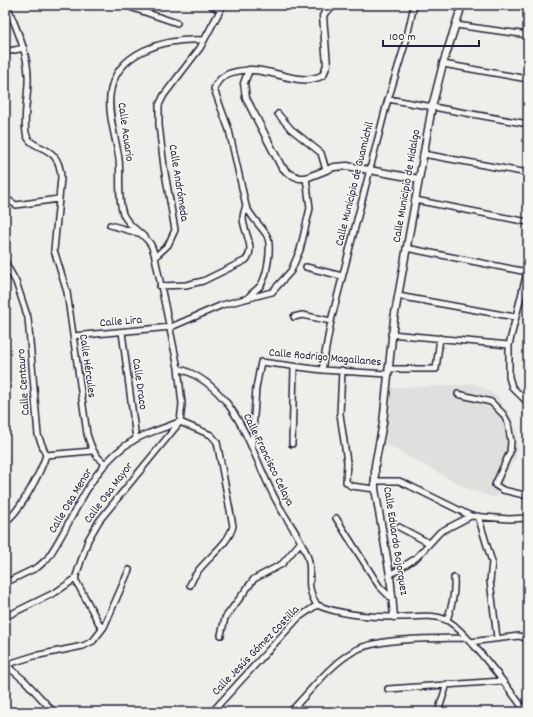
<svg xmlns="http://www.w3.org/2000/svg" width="533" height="717" viewBox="0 0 533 717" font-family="Dekko,sans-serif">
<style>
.built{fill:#dfdfde}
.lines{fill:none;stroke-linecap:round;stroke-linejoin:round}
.minor-casing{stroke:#22223b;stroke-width:8}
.tertiary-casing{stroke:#22223b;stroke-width:9}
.minor{stroke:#f6f6f2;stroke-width:5}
.tertiary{stroke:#f6f6f2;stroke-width:6}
.labels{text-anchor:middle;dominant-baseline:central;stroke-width:3;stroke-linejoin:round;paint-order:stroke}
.street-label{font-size:12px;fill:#22223b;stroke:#f6f6f2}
</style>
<rect width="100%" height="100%" fill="#eeeeeb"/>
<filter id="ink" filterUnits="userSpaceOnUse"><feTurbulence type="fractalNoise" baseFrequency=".025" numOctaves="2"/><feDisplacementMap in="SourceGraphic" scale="8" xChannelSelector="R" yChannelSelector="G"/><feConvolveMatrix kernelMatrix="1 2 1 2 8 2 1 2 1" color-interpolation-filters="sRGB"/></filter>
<g filter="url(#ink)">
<path class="built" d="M476,384L497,396L513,420L517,436L516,457L506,473L496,498L468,489L385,444L390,388Z"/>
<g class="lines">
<defs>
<path id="minor" d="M7,5C16,28 27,50 28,75C29,93 23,116 26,133C30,153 60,141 61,178L54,250L67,292L87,434C91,447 94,456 106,464
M124,5L177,23
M210,5L220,10
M456,25L528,35
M5,52L24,48
M443,64L528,79
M388,99L528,124
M278,114L291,129L321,153L326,170
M423,154L528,173
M5,198L16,205L58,199
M415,200L528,222
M110,225L138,233
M406,248L527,272
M155,257C154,253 153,249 151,245C144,233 129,228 123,214C117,197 121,177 119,159C116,138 108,116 110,96C114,51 166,38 204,40
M528,260L527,272L509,345V377L512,387L528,403
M5,262L16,282L28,318L38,435L46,455
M306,267L342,276
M160,286L186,285L203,281L246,260C256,248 244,233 243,219C243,215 244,211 246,206
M398,296L515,317
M248,298C251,293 257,290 261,285C267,275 273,244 266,234C259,224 251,217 246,206L229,130L214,89C220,73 234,71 249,70
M294,317L302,315L331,321
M122,332L136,439
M391,334L509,345
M73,336L171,327L222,305L272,292L291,271L300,250L310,208L306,178
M178,368C239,387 250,453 277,502C286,520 302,538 308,558C313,574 304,586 317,605
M388,369H436L440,338
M322,370L331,321L387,103L406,41L414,5
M342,370L340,414L347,462L346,482L351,486L375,489
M458,394L491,402L503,414L508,423L511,442L510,452L495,485L503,490L528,496
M180,422L211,435L217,442L233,526C227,549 199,561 190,585
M292,444L294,367
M252,445L256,388L261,362L322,370L387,374
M374,481H399L408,485L471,516L509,519L528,518
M478,516L492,562L490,581L497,638
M336,518L379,586L393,600
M5,522C20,512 41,472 46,455L92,451
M399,527L429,543
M390,575L416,558L440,532L471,516
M75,579L102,629
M5,583L38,567L47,559C75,520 89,464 136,439C149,432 165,428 179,422
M317,605C341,615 368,617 395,617C411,618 431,613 446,620C465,628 512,693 526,712
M5,617L56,592L75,579L88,540L99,521L180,422L182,404L178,368L155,257L168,245L175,230L164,167L159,125V105L164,95L200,48L223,5
M447,620C452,605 455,594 454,578
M221,635L225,618L254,579L282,564L300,543
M470,642L519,636L528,639
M5,665L34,656L83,646L93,641L104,627L129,570
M6,665L25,681L51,709
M388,689L502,681
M212,712L298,618L317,605
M290,712C310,692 329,665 354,651C378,637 437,639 466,638
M438,712L447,684"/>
<path id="tertiary" d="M336,5L326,11L323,16L327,65L323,75C301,88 272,68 249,70L244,83L246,98L281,166L288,173L299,178H306L334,167L347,166L419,179
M394,617L390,575L375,489V465L383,423L394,319L432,107L443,64L462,5"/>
</defs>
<use href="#minor" class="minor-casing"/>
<use href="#tertiary" class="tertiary-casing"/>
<use href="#minor" class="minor"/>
<use href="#tertiary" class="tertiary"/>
</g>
</g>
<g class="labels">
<g class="street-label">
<text transform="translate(125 132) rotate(82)">Calle Acuario</text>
<text transform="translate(178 183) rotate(81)">Calle Andrómeda</text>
<text transform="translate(355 184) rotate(-76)">Calle Municipio de Guamúchil</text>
<text transform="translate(407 186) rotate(-80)">Calle Municipio de Hidalgo</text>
<text transform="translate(121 322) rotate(-5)">Calle Lira</text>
<text transform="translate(325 358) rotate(5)">Calle Rodrigo Magallanes</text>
<text transform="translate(87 366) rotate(82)">Calle Hércules</text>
<text transform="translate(24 382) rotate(-94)">Calle Centauro</text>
<text transform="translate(139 384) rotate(82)">Calle Draco</text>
<text transform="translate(268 460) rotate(64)">Calle Francisco Celaya</text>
<text transform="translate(109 493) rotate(-53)">Calle Osa Mayor</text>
<text transform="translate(71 501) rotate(-59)">Calle Osa Menor</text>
<text transform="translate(395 541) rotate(81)">Calle Eduardo Bojorquez</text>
<text transform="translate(256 651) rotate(-46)">Calle Jesús Gómez Costilla</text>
</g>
</g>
<rect width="533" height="717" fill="none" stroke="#f6f6f2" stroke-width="20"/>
<rect x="10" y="10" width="513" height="697" fill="none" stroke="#22223b" stroke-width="1.5" filter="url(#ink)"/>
<path d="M383 40v6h96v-6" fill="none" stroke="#22223b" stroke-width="2"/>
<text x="389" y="40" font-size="12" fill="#22223b" stroke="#f6f6f2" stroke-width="3" paint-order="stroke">100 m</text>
</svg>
